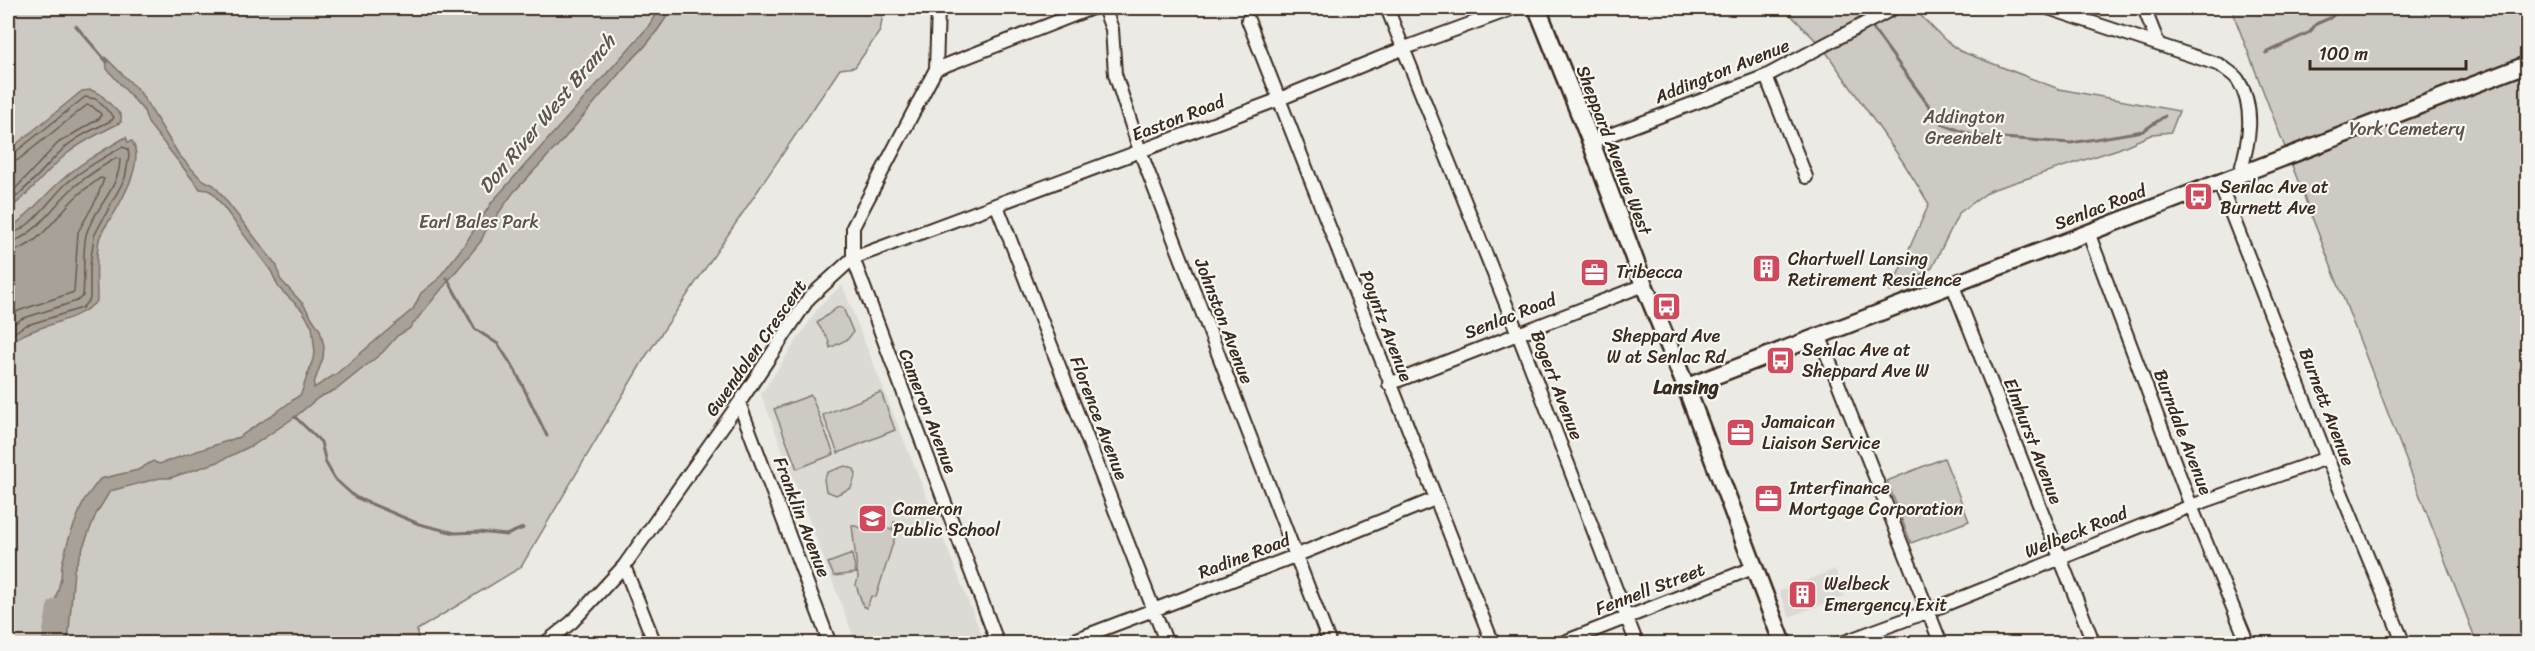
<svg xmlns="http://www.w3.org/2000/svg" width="2535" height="651" viewBox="0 0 2535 651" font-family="Sriracha,sans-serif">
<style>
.built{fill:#dcdad4}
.green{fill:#cdcac4;stroke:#847a71;stroke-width:1.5}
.water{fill:#a8a198;stroke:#7c7167;stroke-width:1.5}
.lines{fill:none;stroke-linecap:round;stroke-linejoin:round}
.shore{stroke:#675a4f;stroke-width:1.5}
.stream{stroke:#7c7167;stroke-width:3}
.river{stroke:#a8a198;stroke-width:18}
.minor-casing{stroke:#3b2a1e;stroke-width:16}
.tertiary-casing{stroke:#3b2a1e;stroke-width:20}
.secondary-casing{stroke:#3b2a1e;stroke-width:21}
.minor{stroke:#f6f6f2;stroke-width:12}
.tertiary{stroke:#f6f6f2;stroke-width:15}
.secondary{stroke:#f6f6f2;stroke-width:16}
.labels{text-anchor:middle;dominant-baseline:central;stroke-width:4.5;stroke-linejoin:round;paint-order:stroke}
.street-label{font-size:18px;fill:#3b2a1e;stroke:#f6f6f2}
.park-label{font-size:18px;fill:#605248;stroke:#f6f6f2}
.poi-label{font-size:18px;fill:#3b2a1e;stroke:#f6f6f2;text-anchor:start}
.water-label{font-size:20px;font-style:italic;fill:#615449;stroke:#f6f6f2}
.neighbourhood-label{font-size:20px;font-weight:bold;fill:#3b2a1e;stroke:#f6f6f2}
</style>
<rect width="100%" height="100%" fill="#ebeae5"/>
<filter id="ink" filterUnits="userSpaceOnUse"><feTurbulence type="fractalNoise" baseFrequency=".0167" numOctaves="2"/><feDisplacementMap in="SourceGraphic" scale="12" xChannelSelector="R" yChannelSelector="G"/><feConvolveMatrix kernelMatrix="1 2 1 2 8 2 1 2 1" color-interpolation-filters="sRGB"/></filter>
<g filter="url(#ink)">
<path class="built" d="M842,285L985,643H856L761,394L821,304Z
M1835,569L1845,596L1789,617L1779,591Z"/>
<path class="green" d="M8,8H884L880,31L855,67L840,69L644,359L521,567L417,630L418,643H8Z
M1784,8H1913L1944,39L1960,51L2059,89L2179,111L2171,132L2153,134L2118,149L1991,190L1959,213L1932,268L1890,292L1929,204L1903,162L1824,49Z
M2231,8H2527V643H2477Z
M838,307L843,308L853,332L848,339L830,348L828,339L817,323Z
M881,392L895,430L838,453L823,415Z
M811,395L834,454L797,469L774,409Z
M1944,458L1969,521L1911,543L1887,481Z
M845,466L854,469L856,474L851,488L836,495L826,491L824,479L828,472Z
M894,522L899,524L876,597L871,596L867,608L863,606L856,585L858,578L852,525L874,532L880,526L892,530Z
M852,554L856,573L834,576L828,563Z"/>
<path class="water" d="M659,8H672C660,28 647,47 629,62L563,140L513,193L485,232L481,241L409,329L397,336L383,352L337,389L318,398L295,417L255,444L218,462L170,478H160L110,491L96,514L74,570L68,643H49L53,634L51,617L61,578L62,564L69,538L84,500L100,479L138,470L153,461L159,464L239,437L278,411L301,394L315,353L312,326L302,310L279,288L271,271L213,193L208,190L200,189L148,123L144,111L107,69L106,58L140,92L179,155L201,179L214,185L277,266L280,279L303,304L320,330L324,346L323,358L314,383V388L336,374L413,309L421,293L437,280L465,244L492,202L648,27Z
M91,90L100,94L121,115V122C103,132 84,140 68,153C46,170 31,194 8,210V151L82,91Z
M126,137L128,142L132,141C144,161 125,194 115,212C110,221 101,230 99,240C95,260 97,281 97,301C73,325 35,323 8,344V230C30,215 43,196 63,179C82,162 104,150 126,137Z"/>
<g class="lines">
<path class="shore" d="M8,155L13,154L85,97L96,99L114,117L112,120C95,129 75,137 61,151C43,169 28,189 8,203
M8,163L18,160L87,105L92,106L101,114L100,118L58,143L16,188L8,194
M8,234C30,232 51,197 67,183C84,168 103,158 122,147L128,149L129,156L125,178L94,236L90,266V299L82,308L24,326L8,337
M8,242C33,240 55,203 73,188C86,176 101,167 116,158L120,159C120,189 92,211 86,235C82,255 85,276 83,296L77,301L21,319L8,328
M8,251C38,250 57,214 77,196C84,189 93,184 100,178L104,179L96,200L78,232L74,292L18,311L8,317"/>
<path class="stream" d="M1853,8L1865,18
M1869,23L1942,124L1974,136L2071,143L2143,131L2165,116
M76,26L107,62
M2266,53L2310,32L2316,24L2330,18L2342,8
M447,278L475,329L498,344L516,372L547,436
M295,417L321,442L326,463L335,479L355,497L419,524L455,533L479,532L506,535L523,528"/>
<path class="river" d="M50,644L56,608"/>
<defs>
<path id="minor" d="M938,8L936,69L853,227V258L998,644
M1104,8L1112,29L1115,74L1140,151L1330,644
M1387,8L1522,344L1637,644
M2048,8L2220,65C2226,70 2234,74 2238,80C2256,108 2249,143 2240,173
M2144,8L2158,43
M1248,20L1493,644
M936,69L1092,8
M1766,76L1806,177
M1591,142L1766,76L1894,8
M2219,182L2327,458L2404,644
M997,206L1167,644
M2088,232L2191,506L2248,644
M1953,286L2094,644
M1820,337L1941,644
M1389,384L1644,285
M739,403L830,644
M624,566L655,644
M544,644L572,622L624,566L739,403L809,298L853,258L1272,102L1402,49L1514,8
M1064,644L1295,556L1435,499
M1559,644L1753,568
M1839,644L1929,611L2191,506L2327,458"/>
<path id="tertiary" d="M1686,387L2528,64"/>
<path id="secondary" d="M1537,8L1591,142L1644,285L1686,387L1783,644"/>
</defs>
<use href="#minor" class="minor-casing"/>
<use href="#tertiary" class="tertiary-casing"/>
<use href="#secondary" class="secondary-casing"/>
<use href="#minor" class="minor"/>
<use href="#tertiary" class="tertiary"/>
<use href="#secondary" class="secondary"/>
</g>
</g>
<defs>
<symbol id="bus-square" viewBox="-11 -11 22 22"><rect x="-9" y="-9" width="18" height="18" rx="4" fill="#d1495b" stroke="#f6f6f2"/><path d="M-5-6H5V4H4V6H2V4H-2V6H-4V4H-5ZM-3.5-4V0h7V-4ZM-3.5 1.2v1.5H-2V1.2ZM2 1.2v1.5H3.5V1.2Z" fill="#fff"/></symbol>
<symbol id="building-square" viewBox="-11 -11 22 22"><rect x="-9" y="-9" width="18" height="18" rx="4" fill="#d1495b" stroke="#f6f6f2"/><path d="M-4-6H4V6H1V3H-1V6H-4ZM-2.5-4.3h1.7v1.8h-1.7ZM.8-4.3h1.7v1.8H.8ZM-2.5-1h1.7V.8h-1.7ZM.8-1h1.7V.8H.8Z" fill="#fff"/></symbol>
<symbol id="office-square" viewBox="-11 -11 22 22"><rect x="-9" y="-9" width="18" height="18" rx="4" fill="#d1495b" stroke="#f6f6f2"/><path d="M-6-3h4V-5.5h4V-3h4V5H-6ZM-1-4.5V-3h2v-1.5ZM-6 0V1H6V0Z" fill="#fff"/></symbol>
<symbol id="school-square" viewBox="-11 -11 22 22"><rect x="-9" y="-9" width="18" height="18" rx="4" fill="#d1495b" stroke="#f6f6f2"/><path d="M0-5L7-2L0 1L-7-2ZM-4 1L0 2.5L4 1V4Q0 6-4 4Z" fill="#fff"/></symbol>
</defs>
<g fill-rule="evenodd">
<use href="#bus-square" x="2182" y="180" width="33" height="33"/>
<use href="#building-square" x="1750" y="252" width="33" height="33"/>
<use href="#office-square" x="1578" y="256" width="33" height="33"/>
<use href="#bus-square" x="1650" y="290" width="33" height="33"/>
<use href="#bus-square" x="1764" y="344" width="33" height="33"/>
<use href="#office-square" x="1724" y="416" width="33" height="33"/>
<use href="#office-square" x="1752" y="482" width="33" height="33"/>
<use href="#school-square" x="856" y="502" width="33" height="33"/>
<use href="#building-square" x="1786" y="578" width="33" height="33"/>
</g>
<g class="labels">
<g class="street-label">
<text transform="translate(1722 71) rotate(-22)">Addington Avenue</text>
<text transform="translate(1178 118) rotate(-21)">Easton Road</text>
<text transform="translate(1614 150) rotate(69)">Sheppard Avenue West</text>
<text transform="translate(2100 207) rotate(-21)">Senlac Road</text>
<text transform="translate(1510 316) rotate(-21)">Senlac Road</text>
<text transform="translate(1224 321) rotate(69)">Johnston Avenue</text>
<text transform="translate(1386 326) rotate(69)">Poyntz Avenue</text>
<text transform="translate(756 348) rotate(-55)">Gwendolen Crescent</text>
<text transform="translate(1557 385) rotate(69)">Bogert Avenue</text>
<text transform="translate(2327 407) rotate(69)">Burnett Avenue</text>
<text transform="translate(928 411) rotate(69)">Cameron Avenue</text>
<text transform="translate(1099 418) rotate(69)">Florence Avenue</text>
<text transform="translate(2183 432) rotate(69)">Burndale Avenue</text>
<text transform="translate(2033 441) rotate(69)">Elmhurst Avenue</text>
<text transform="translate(802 517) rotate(69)">Franklin Avenue</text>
<text transform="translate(2076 532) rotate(-22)">Welbeck Road</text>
<text transform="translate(1244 556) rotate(-21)">Radine Road</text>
<text transform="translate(1650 589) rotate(-21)">Fennell Street</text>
</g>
<g class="park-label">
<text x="1964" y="117">Addington<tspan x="1964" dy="21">Greenbelt</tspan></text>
<text x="2407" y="129">York Cemetery</text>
<text x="479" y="222">Earl Bales Park</text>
</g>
<g class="poi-label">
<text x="2220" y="187">Senlac Ave at<tspan x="2220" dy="21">Burnett Ave</tspan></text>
<text x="1788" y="259">Chartwell Lansing<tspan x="1788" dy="21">Retirement Residence</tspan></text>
<text x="1616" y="272">Tribecca</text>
<text x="1666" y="336" text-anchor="middle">Sheppard Ave<tspan x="1666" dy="21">W at Senlac Rd</tspan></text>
<text x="1802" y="350">Senlac Ave at<tspan x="1802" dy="21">Sheppard Ave W</tspan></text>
<text x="1762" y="422">Jamaican<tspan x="1762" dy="21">Liaison Service</tspan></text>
<text x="1789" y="488">Interfinance<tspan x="1789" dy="21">Mortgage Corporation</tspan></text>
<text x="893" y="509">Cameron<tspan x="893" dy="21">Public School</tspan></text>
<text x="1824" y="584">Welbeck<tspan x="1824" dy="21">Emergency Exit</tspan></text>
</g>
<g class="water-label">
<text transform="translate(547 114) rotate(-50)">Don River West Branch</text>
</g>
<g class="neighbourhood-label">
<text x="1686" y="387">Lansing</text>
</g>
</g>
<rect width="2535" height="651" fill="none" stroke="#f6f6f2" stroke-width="30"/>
<rect x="15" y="15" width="2505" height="621" fill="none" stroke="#3b2a1e" stroke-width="2" filter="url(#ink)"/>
<path d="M2310 60v9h156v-9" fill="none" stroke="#3b2a1e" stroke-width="3"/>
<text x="2319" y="60" font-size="18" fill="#3b2a1e" stroke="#f6f6f2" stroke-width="4.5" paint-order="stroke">100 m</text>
</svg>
